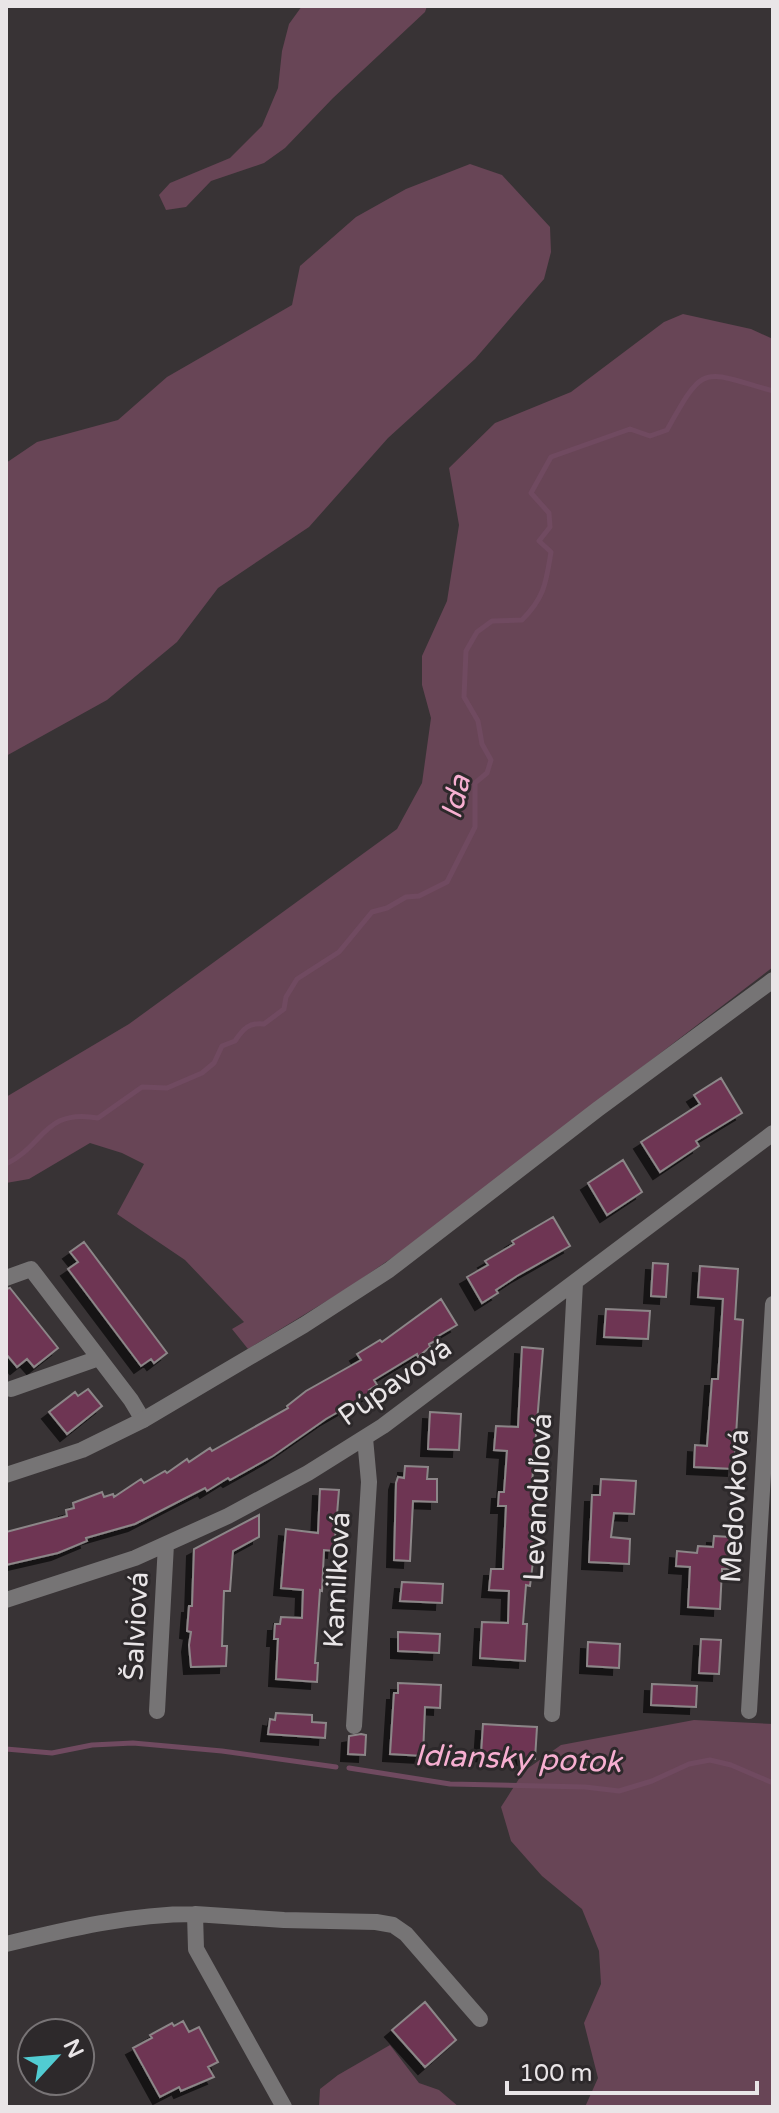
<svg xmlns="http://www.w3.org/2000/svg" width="779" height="2113" viewBox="0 0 779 2113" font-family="'Varela Round',sans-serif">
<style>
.green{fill:#684556}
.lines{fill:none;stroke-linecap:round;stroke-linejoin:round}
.stream{stroke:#704a60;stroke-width:5}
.building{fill:#6e3653;stroke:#8c8688;stroke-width:2;filter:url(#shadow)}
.minor{stroke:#767475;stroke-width:16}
.tertiary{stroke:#767475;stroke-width:16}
.labels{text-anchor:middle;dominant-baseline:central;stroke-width:6;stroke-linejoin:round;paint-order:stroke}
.street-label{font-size:28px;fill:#e9e5e7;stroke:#2d292b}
.water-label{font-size:30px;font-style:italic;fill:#f7afd1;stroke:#2d292b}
</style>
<defs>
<filter id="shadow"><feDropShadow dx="-7" dy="7" stdDeviation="0" flood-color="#0009"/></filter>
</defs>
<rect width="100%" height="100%" fill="#383335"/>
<path class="green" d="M302,6H427L425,12L333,98L285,148L264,163L211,181L186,207L166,210L159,195L170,183L230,158L262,126L278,88L282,51L289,24Z
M470,164L502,175L550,227L551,252L544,279L475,359L388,438L309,527L218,588L177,642L107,700L6,756V463L37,442L118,420L167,377L292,305L300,266L356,217L406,189Z
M683,314L751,329L773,339V967L399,1253L348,1288L248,1349L232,1329L244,1322L185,1260L117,1214L144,1164L122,1153L90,1143L29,1179L6,1183V1097L129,1024L397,829L422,783L431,718L422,685V656L447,601L459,525L449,468L495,423L571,392L664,322Z
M694,1720L773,1724V2107H585L598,2078L584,2023L601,1984L599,1951L582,1909L542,1876L511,1841L501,1807L524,1771L561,1745Z
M390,2045L419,2083L439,2090L459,2107H319L320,2089L338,2075Z"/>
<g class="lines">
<path class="stream" d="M6,1164C44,1146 44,1108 98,1118L142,1087L167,1088L202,1073L214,1063L222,1046L235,1041C243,1029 249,1022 264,1024L284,1009L286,997L297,979L339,952L372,912L387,908L406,897L419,896L447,882L475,827V783L487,773L491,760L482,744L478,721L464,697L466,651L477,632L492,621L522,620C545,597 546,582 551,552L539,541L550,527L549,513L531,493L551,457L630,429L650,436L667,430C705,362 701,371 773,391
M6,1749L52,1753L92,1745L133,1743L222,1751L336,1767
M349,1768L450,1784L585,1787L619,1791L652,1781L689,1764L710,1760L731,1765L773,1783"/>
</g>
<path class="building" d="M721,1078L742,1113L696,1141L699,1146L660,1172L641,1142L700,1104L694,1095Z
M623,1160L642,1192L607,1215L588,1183Z
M553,1217L570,1246L517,1276L496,1290L498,1293L482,1303L467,1277L488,1265L485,1261L514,1244L512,1241Z
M84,1242L167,1353L154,1363L151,1359L141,1366L68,1269L78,1262L70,1252Z
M653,1263L668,1264L666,1297L651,1296Z
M700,1266L738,1269L735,1319L743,1320L734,1469L694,1467L695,1445L707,1446L712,1379H718L723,1299L698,1297Z
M10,1288L58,1348L34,1367L27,1359L17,1367L6,1354V1289Z
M441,1299L457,1325L435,1338L437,1340L429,1344L430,1347L418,1357L417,1354L374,1380L377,1385L369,1390L371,1393L326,1419L273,1456L230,1480L228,1478L207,1491L205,1488L135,1524L86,1538L87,1541L58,1553L6,1565V1532L67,1516L66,1510L74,1508L73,1503L102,1492L104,1497L113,1494L114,1497L141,1479L144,1483L165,1471L167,1473L187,1459L189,1462L210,1448L212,1451L288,1408L287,1406L306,1391L361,1360L357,1354L380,1340L382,1342Z
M606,1309L650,1311L648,1339L604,1337Z
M522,1347L543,1349L531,1496L536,1497L533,1561L530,1586L526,1585L523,1624H527L525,1661L480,1658L482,1622L508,1623L509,1591L489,1590L491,1569H503L506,1506H498L499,1492H504L507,1451L494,1450L496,1426L518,1427Z
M88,1389L102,1406L67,1434L49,1412L75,1392L78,1396Z
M430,1412L461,1414L459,1450L428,1449Z
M405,1466L428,1467L427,1479H437V1502L413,1501L410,1561L394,1560L396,1483L398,1477L404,1478Z
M601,1479L636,1481L634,1514L614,1513L611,1537L630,1539L629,1564L589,1562L592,1495H600Z
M320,1489L339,1490L334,1551L324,1550L322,1591L320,1590L315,1663H318L317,1682L276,1679L278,1639H274L275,1624H280L281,1617L302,1618L303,1590L281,1588L286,1529L318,1533Z
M259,1515V1537L233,1551L230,1591H224L222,1646H227L226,1666L191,1667L189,1645L191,1632L187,1631L189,1606H192L194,1549Z
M714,1536L730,1537L729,1569H722L720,1609L688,1607L690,1567L676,1566L677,1551L697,1553L698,1546L713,1547Z
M402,1582L443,1584L442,1603L400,1601Z
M398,1632L440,1634L439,1653L398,1651Z
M701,1639L721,1640L719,1674L699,1673Z
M588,1642L620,1644L619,1668L587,1666Z
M398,1683L441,1685L440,1708L425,1707L423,1756L390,1754L394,1693H398Z
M652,1684L697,1686L696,1707L651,1705Z
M276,1713L312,1715V1722L326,1723L325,1738L268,1734L270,1719L275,1720Z
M483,1724L537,1727L535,1759L481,1754Z
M361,1734L366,1735L365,1755L348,1754L349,1736Z
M425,2002L456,2040L425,2067L392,2030Z
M183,2021L189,2032L199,2027L218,2062L208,2067L214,2077L181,2091L179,2087L160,2097L133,2048L152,2038L150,2035L172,2023L174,2026Z"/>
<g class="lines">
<path class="minor" d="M6,1278L31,1269L131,1400L143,1420
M11,1389L99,1358
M6,1600L135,1558L228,1516L308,1473L383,1426L773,1133
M157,1711L166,1544
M749,1711L773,1304
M552,1714L575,1283
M354,1726L369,1482L365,1438
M195,1914L284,1920L376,1922L393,1925L406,1934L480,2019
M6,1944C68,1929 130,1914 195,1914L196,1949L284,2107"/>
<path class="tertiary" d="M6,1475L82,1450L143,1420L304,1325L389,1270L598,1109L773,980"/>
</g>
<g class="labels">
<g class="street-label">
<text transform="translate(395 1382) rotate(-35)">Púpavová</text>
<text transform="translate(538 1497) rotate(-87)">Levanduľová</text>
<text transform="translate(735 1506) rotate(-87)">Medovková</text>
<text transform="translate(337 1580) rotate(-87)">Kamilková</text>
<text transform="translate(136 1626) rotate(-87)">Šalviová</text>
</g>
<g class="water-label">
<text transform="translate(456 797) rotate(-77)">Ida</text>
<text transform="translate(518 1759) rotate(2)">Idiansky potok</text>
</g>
</g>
<rect width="779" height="2113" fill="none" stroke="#e9e5e7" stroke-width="16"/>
<g transform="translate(56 2057) rotate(64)"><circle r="38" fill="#2d292b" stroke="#787476" stroke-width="2"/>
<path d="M0-6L14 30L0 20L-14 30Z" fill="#51ccd2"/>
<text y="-12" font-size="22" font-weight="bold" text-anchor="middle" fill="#e9e5e7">N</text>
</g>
<path d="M507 2081v12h250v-12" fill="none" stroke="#e9e5e7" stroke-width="4"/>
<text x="519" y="2081" font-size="24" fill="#e9e5e7" stroke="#2d292b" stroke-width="6" paint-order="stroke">100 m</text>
</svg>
